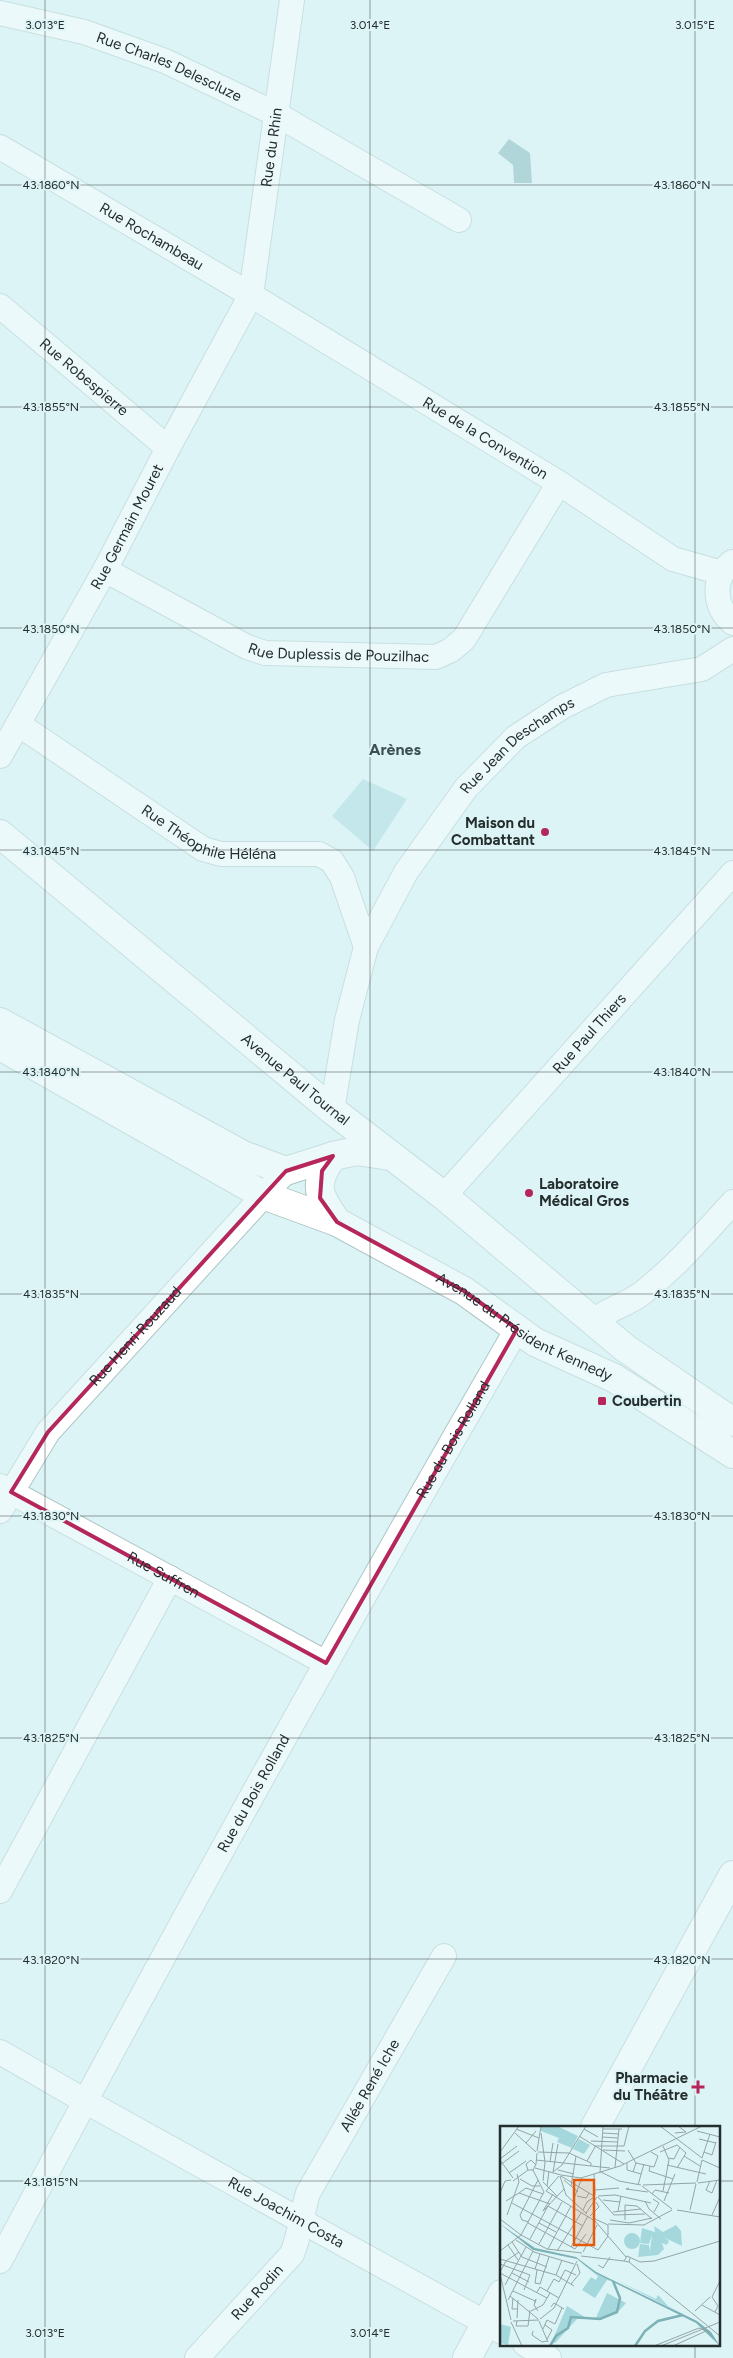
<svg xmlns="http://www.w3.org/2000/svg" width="733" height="2358" viewBox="0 0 733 2358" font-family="Figtree,sans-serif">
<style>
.green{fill:#a5d8dc}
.water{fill:#7cb1b5}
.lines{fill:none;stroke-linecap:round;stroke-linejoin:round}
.minor-casing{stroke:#afc6c7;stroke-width:26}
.tertiary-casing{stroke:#afc6c7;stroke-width:30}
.secondary-casing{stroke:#afc6c7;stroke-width:30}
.minor{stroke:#fff;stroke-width:24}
.tertiary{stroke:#fff;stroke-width:28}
.secondary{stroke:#fff;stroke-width:28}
.marked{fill:none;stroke:#b5275a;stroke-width:4;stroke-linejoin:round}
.ticks{fill:none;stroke:#252e2f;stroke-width:1;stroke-opacity:0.45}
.poi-dot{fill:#b5275a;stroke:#ddf4f6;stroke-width:2}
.labels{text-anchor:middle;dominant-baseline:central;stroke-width:4;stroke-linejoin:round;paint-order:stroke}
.street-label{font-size:15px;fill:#252e2f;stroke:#ddf4f6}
.poi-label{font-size:15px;font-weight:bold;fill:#252e2f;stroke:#ddf4f6;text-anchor:end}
.neighbourhood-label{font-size:16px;font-weight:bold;fill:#3c4f51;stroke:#ddf4f6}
.inset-river{fill:none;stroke:#7cb1b5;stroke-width:2.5}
.inset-road{fill:none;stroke:#93a5a6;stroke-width:1}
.view{fill:#e8590c;fill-opacity:0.15;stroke:#e8590c;stroke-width:2.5}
.inset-edge{fill:none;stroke:#252e2f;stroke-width:2.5}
.ticks-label{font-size:12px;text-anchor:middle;fill:#252e2f;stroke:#ddf4f6;stroke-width:4;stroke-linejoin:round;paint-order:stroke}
</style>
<rect width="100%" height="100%" fill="#ddf4f6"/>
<path class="green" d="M363,779L407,799L373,851L332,816Z"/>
<path class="water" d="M509,139L530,153L532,183H514L513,165L498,153Z"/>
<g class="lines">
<defs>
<g id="minor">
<path id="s1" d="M0,13L84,32L165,61L276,114L459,220"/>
<path id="s2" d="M0,147L251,295L559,483L673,559L722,573"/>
<path id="s3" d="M0,306L168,448"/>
<path d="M732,562C711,579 714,607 733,623"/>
<path id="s4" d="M105,570L247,647L265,653L436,657L451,650L464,639L559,483"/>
<path id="s5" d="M18,724L203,849L221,854H319L332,861L342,877L366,947"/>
<path id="s6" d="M0,756L105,570L168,448L251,295L292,0"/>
<path id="s7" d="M332,1110L347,1020L366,947L406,872L466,788L516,737L562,707L606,685L702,669L733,649"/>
<path id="s8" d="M444,1196L733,873"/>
<path d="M594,1321C608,1309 626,1305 641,1294C676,1267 704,1234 733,1202"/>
<path id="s9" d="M0,1486L326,1663"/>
<path id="s10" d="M0,1511L48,1432L286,1171"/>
<path d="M0,1891L170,1578"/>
<path id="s11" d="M0,2052L85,2101L502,2332"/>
<path id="s12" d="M0,2261C166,1947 339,1636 517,1329"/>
<path d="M525,2344L549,2358"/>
<path id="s13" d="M197,2358L292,2254C300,2234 302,2213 308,2193L444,1956"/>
</g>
<path id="tertiary" d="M595,2127L733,1875
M467,2358L502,2294"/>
<g id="secondary">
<path id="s14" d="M0,834L332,1110L444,1196L625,1348L733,1422"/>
<path d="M0,1022L243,1155L286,1171L333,1156L357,1151L390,1156"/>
<path id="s15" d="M0,1046L263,1195L337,1222L464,1291L535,1342L614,1378L733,1454"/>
<path d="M333,1156C312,1185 318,1195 337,1222"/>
</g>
</defs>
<use href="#minor" class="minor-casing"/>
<use href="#tertiary" class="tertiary-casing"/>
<use href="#secondary" class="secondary-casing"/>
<use href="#minor" class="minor"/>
<use href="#tertiary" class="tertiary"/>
<use href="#secondary" class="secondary"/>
</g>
<path d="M0 0H733V2358H0ZM333,1156L322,1171L320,1198L337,1222L464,1291L517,1329L326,1663L11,1492L48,1432L286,1171Z" fill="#ddf4f6" fill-opacity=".55" fill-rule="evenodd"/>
<path class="marked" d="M333,1156L322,1171L320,1198L337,1222L464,1291L517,1329L326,1663L11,1492L48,1432L286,1171Z"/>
<path class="ticks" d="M45,0V2358M370,0V2358M695,0V2127M0,185H733M0,407H733M0,628H733M0,850H733M0,1072H733M0,1294H733M0,1516H733M0,1738H733M0,1959H733M0,2181H502M719,2181H733M695,2344V2358"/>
<g class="poi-dot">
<circle cx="545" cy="832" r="5"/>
<circle cx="529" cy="1193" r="5"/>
<rect x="597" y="1396" width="10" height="10" rx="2.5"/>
<path d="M695.5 2079.5h5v5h5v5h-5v5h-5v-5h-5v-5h5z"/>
</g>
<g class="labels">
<g class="street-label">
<text stroke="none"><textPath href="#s1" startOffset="178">Rue Charles Delescluze</textPath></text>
<text stroke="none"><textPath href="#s6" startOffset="674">Rue du Rhin</textPath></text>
<text stroke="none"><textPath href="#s2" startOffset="176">Rue Rochambeau</textPath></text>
<text stroke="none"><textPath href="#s3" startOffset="110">Rue Robespierre</textPath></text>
<text stroke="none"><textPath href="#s2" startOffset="566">Rue de la Convention</textPath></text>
<text stroke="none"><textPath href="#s6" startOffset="262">Rue Germain Mouret</textPath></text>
<text stroke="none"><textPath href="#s4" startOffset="254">Rue Duplessis de Pouzilhac</textPath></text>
<text stroke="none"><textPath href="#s7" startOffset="422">Rue Jean Deschamps</textPath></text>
<text stroke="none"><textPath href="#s5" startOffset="224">Rue Théophile Héléna</textPath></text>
<text stroke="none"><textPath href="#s8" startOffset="218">Rue Paul Thiers</textPath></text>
<text stroke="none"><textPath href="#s14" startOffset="384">Avenue Paul Tournal</textPath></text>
<text stroke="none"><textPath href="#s15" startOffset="596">Avenue du Président Kennedy</textPath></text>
<text stroke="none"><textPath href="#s10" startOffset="222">Rue Henri Rouzaud</textPath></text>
<text stroke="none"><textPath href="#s12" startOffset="938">Rue du Bois Rolland</textPath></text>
<text stroke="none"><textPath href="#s9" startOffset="186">Rue Suffren</textPath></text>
<text stroke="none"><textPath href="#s12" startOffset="532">Rue du Bois Rolland</textPath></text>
<text stroke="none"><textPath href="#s13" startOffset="328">Allée René Iche</textPath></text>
<text stroke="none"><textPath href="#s11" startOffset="328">Rue Joachim Costa</textPath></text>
<text stroke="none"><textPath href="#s13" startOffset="89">Rue Rodin</textPath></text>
</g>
<g class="poi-label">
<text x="535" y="823">Maison du<tspan x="535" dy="17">Combattant</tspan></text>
<text x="539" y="1184" text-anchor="start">Laboratoire<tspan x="539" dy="17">Médical Gros</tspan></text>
<text x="612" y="1401" text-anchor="start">Coubertin</text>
<text x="688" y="2078">Pharmacie<tspan x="688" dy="17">du Théâtre</tspan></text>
</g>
<g class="neighbourhood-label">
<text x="395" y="749">Arènes</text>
</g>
</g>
<g transform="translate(500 2126)">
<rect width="220" height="220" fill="#ddf4f6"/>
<path d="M41,0H57L78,10L72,22L57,16L59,12L41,5ZM79,13L90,19L84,28L73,23ZM176,99L181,105L182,120L165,112L169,115L167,119L162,117L164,123L158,129L138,131L140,118L149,119L150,125L152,109L149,118L140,117L142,102L155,106L154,100L163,106ZM124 115a8 8 0 1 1 16 0a8 8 0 1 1-16 0ZM79,135L111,155L107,154L95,172L82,164L91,151L96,154L98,150ZM116,154L156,173L158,169L168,180L204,199ZM107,167L126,177L119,185L95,194ZM67,180L88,193H77L55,217L52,215ZM0,198L11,201L8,219L0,217Z" fill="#a5d8dc"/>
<path d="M0,98L35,122L76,131L96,146L197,195L211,206L220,220L196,197L95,147L77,133L33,124Z" fill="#7cb1b5"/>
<path class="inset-river" d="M50,220L56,210L68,202L71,191L100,193L117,186L120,172L113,155M135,220L145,205L158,195L183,189"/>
<path class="inset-road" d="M160,0L202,32M16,3L39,12M84,3L98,11M103,3H122M197,5L220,11M15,7L36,26M41,7L45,36L43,55M103,7L119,8M175,7L186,6L178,0M79,10L124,38M102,11L118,12M199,13L216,17M91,15L117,16M26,17L36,5M94,20H124L129,0M103,24L125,25M128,24L136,37L133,46M37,25L41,0M0,26L19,0M38,26L69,27L91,37V40M160,26L177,19L186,27L177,42M204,26L212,29L216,16M184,30L200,40M168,32L174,33L180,21M202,32L210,8M0,33L17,20M0,34L13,52M36,34L110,42M202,34L220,42M87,35L95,21M50,36L53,17M127,37V44L141,48M136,37L154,41L158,30L151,26M0,39L19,25M36,39L31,34L26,38L28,44H33L36,38L37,27M167,39L206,48M150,40L149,45L173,53M115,41L119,3M35,42L61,49M33,44L44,66M58,44L74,48M53,46L62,39L86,0M53,46L58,18M101,46L119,55L141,59M9,47L26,35M100,47L103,0M94,48L95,69M61,49L81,52L120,40L202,0M60,50L66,69L87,88M61,50L94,70M20,53L32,60H40M64,54L78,66M13,55L28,44M210,55L206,64L212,67L217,54M43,56L57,70M197,56L202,34M198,57L220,54M138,59L144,38M143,59L196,57M47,60L49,45M71,60L76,30M142,60L172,83M129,62L126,63L148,66M95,64L119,62M46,65L59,50M46,65L95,95L126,131M163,65L169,34L163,20M0,67L5,55L11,54M19,67L26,62L43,68M152,68L155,64L169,67M77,70L86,72L89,67M98,70L115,69L151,77M98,71L114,89L145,88M153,73L159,77L154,86M103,74L120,76M6,75L19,67L50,78M73,75L82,52M145,75L149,83L161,93M164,75L175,48M12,77L98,124L108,110M83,84L87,76L94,71M177,84L220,91M190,84L196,58M43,85L64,63M43,85L53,68M118,85L121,70M113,86L141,83M86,87L97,71M7,89L19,56L17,48M212,89L220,71M90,90L99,81L96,76M0,93L21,109M95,93L108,99V109M110,94L129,97L152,92M125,94V79L137,80L152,93M29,96L22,94L20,89L38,54M28,97L75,123L86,108M39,97L56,106M108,98L144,99L172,84M21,109L47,123L82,127M30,113L48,80L83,100M16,114L34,126L74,138M12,116L22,131L47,141M39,118L62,76M8,119L18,134M71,121L88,90M48,123L71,80M0,125L21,109L44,66M57,125L81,87M83,126L97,99M81,130L124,135M130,132L129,136L124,135L127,130L140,136L154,135L220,115M0,133L56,149L74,160M129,136L220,210M0,138L30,149L24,164M98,139L103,142L110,131M35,143L40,128M37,144L35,157L40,158L49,131M0,146L6,135L19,126M0,147L47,172M12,147L29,156M0,148L11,194M56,149L62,134M71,158L80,147L77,138M5,159L26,121M13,165L35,175M47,165L54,153L59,156L65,144L76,149M37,166L40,161L59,172M10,170L38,193M212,171L220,155M212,171L218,180L215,186M13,172L12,183H17M8,174L33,125M35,177L36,173L34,179L38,185M202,179L220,189M51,181L54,177L64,183M31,185L43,179L50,167M195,185L210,171M17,192L18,174M40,193L54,182L77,135M13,195L39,194M17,195L16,200H28L30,184M39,195L48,216M11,196L22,220M45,199L52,204L47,213M43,203L47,194L55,198L62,182M33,205L32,209L42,216L47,215M154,220L199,202L206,205L173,220M161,220L220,196"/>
<path class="view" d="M74,54H94V119H74Z"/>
<rect width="220" height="220" class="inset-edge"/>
</g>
<g class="ticks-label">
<text x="45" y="29">3.013°E</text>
<text x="370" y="29">3.014°E</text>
<text x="695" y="29">3.015°E</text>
<text x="51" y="189">43.1860°N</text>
<text x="682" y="189">43.1860°N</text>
<text x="51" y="411">43.1855°N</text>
<text x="682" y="411">43.1855°N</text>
<text x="51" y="633">43.1850°N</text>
<text x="682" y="633">43.1850°N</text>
<text x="51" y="855">43.1845°N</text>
<text x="682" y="855">43.1845°N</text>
<text x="51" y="1076">43.1840°N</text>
<text x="682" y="1076">43.1840°N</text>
<text x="51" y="1298">43.1835°N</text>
<text x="682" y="1298">43.1835°N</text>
<text x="51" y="1520">43.1830°N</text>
<text x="682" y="1520">43.1830°N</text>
<text x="51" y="1742">43.1825°N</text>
<text x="682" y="1742">43.1825°N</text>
<text x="51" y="1964">43.1820°N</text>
<text x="682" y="1964">43.1820°N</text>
<text x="51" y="2186">43.1815°N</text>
<text x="45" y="2337">3.013°E</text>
<text x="370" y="2337">3.014°E</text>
</g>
</svg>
